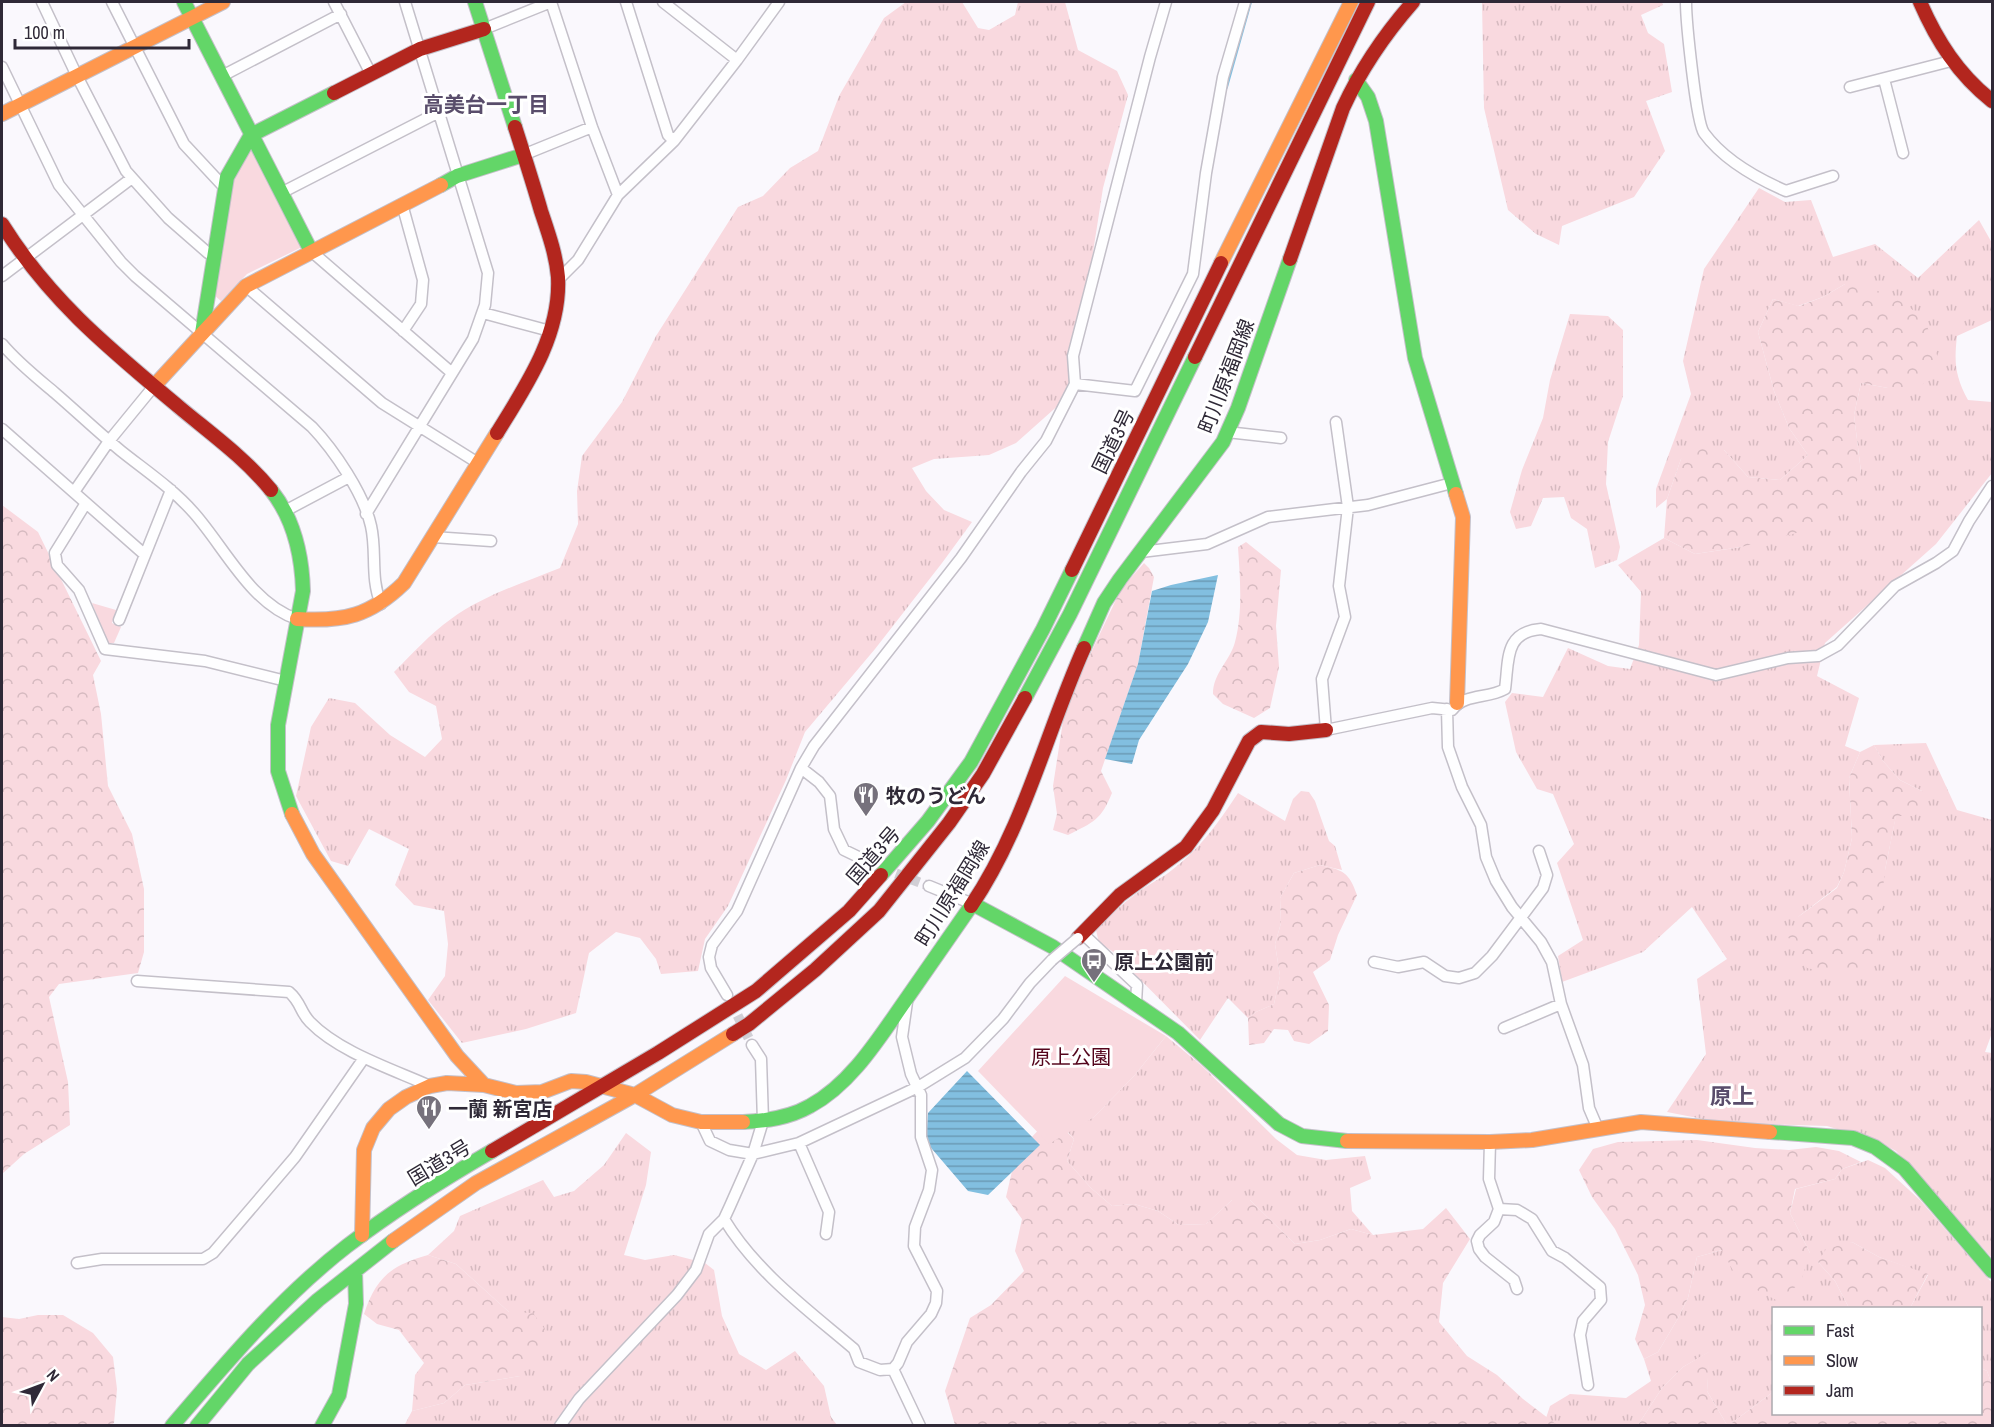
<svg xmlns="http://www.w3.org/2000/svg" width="1994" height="1427" viewBox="0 0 1994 1427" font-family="'Archivo Narrow','Noto Sans JP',sans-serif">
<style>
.grass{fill:url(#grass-tufts)}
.forest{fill:url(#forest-crowns)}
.park{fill:#f9d9df}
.water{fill:url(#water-rules)}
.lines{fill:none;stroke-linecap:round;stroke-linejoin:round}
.stream{stroke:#82bfe0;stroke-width:4}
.street-tunnel{stroke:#d1cfd5;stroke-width:10;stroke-dasharray:10 5;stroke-linecap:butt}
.street-casing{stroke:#c4c0c9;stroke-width:13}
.fast-casing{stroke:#c4c0c9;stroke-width:16}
.slow-casing{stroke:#c4c0c9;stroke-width:16}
.jam-casing{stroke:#c4c0c9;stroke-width:16}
.street{stroke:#fefeff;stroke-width:10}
.fast{stroke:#63d668;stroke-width:14}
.slow{stroke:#ff974d;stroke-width:14}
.jam{stroke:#b3261e;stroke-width:14}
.street-bridge-casing{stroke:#c4c0c9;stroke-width:13;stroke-linecap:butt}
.street-bridge{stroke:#fefeff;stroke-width:10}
.labels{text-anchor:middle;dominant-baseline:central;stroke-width:6;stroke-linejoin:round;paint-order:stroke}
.street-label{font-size:20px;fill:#2f2937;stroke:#fff}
.poi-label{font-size:20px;font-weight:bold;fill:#2f2937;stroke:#fff;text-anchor:start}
.park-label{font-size:20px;fill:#54051c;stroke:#fff}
.neighbourhood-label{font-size:21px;font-weight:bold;fill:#594d6b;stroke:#fff}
.quarter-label{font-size:22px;font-weight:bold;fill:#594d6b;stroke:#fff}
</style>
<defs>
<pattern id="grass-tufts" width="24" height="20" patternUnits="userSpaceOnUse" patternTransform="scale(1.5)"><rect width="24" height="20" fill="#f9d9df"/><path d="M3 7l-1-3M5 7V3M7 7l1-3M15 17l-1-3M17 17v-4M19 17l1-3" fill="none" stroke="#d6bac0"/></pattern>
<pattern id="forest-crowns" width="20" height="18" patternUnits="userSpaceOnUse" patternTransform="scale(1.5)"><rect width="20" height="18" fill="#f9d9df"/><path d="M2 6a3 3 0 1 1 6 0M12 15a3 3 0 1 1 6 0" fill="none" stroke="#d6bac0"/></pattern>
<pattern id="water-rules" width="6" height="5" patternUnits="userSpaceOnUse" patternTransform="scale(1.5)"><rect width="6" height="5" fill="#82bfe0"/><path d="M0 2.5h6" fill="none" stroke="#6b9bb6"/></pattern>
</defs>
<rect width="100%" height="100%" fill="#faf8fd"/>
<path class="grass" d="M906,2H962L978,28L989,30L1015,15L1018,2H1065L1078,50L1117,71L1128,95L1103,188L1071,394L1016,443L989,455L934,459L912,468L926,491L944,510L972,522L942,563L875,649L805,732L786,780L728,906L705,939L698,971L661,974L656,959L640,938L616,932L589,953L576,1013L526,1029L462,1043L428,1000L445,976L448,944L444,911L414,905L395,885L409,849L369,829L348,866L331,861L296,796L311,727L329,698L355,703L390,735L425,757L442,739L436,706L409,692L394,672C412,654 430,634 451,619C484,595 523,583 560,568L578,524L577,491L582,456L622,402L656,336L738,207L763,196L790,168L818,151L839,96L884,18Z
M1482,2H1662L1663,5L1641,15L1648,33L1664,44L1672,92L1646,101L1665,151L1634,197L1562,226L1559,245L1536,234L1508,210L1484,108Z
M1759,188L1785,202L1811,200L1833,257L1875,244L1918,278L1979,220L1992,243V320L1957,336C1954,362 1955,376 1968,400L1992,402V473L1936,544L1825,643L1817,676L1859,698L1845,746L1860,752L1849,778L1852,838L1844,872L1837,887L1798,917L1885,870L1896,815L1922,791L1900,780L1883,761L1874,745L1926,743L1957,810L1992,820V1033L1985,1052L1992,1053V1258L1896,1151L1877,1141L1827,1126L1723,1123L1667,1112L1706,1054L1697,979L1727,959L1692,907L1643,952L1562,982L1558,956L1583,940L1557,863L1574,844L1553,794L1537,789L1516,752L1505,702L1512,693L1543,697L1568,648L1608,666L1630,669L1639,645L1641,592L1618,565L1664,538L1695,554L1741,547L1861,472L1854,415L1861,383L1888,388L1845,284L1823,297L1798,306L1773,299L1758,332L1774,391L1789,428L1808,455L1780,480L1748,477L1724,450L1681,459L1667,499L1656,508V489L1691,394L1683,361L1704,269Z
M1570,314L1608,316L1623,330V396L1608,442L1606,484L1620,547L1617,560L1595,568L1587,529L1571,518L1564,497L1543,498L1531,526L1516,529L1510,512L1522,470L1543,418L1550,380Z
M1301,791L1309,792L1315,801L1329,841L1335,846L1342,870L1320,865L1294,873L1280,898L1281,923L1275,944L1280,976L1274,1004L1256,1012L1248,1018L1228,998L1200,1040L1112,951L1099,943L1096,930C1109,916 1122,904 1137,893C1148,884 1161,879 1172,870C1200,849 1219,822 1238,793L1285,821L1293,799Z
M1166,1036L1202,1066L1276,1139L1297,1155L1326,1160L1365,1156L1371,1179L1350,1188L1352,1211L1373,1235L1351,1229L1320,1240L1295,1244L1250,1200H1232L1206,1224L1179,1225L1158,1211L1134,1204L1112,1206L1091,1188L1067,1161L1074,1139L1067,1131L1094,1117L1134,1076Z
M626,1133L651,1152L646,1185L624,1255L645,1260L674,1255L705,1263L714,1270L722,1316L739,1354L766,1370L795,1351L824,1386L831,1417L837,1425L404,1426L412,1411L444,1403L465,1385L520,1376L509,1312L456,1264L428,1255L454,1231L460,1216L543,1180L554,1197L574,1191L604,1165Z
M1868,1160L1885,1168L1920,1200L1992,1283V1385L1987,1371L1981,1368L1980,1308H1910L1928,1275L1879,1257L1852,1242L1818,1262L1835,1281L1849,1308H1774L1773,1392L1729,1425H1727L1707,1391L1709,1352L1683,1367L1662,1388L1638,1425H1557L1546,1418L1550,1406L1570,1394L1626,1398L1651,1381L1644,1359L1658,1352L1677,1320L1688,1298L1697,1257L1722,1250L1810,1253L1790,1213L1796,1189L1835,1179L1842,1169Z"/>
<path class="forest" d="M1845,284L1864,285L1903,302L1925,320L1938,358L1923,384L1904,398L1888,388L1861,383L1854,415L1861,472L1843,511L1823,523L1793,534L1741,547L1695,554L1664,538L1667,499L1681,459L1697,447L1724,450L1748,477L1780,480L1808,455L1789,428L1774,391L1758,332L1773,299L1799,306L1823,297Z
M2,505L38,532L101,661L93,675L101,714L108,786L132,834L144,889V952L138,973L59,984L49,997L68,1082L70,1125L24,1154L2,1174Z
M1246,542L1281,570L1276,626L1279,667L1270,708L1254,718L1223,704L1213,694C1213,673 1230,661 1235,642C1243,612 1240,578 1238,547Z
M1144,563L1149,568L1154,577L1138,664L1101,771L1112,793C1101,820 1094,822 1068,835L1053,830L1057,814L1053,786L1065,708L1121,589Z
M1874,745L1883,761L1900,780L1922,791L1925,805L1914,816H1896L1885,870L1877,946L1860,976L1829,973L1807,968L1788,937L1798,917L1837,888L1844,872L1852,838L1849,778L1860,752Z
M1320,865C1343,870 1349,872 1357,895L1338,935L1330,960L1313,972L1329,1005L1328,1031L1309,1044L1294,1041L1288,1030L1274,1029L1264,1043L1249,1045L1248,1018L1256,1012L1274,1004L1280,976L1275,944L1281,923L1280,898L1294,873Z
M1057,1122L1074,1139L1067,1161L1091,1188L1112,1206L1134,1204L1158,1211L1179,1225L1206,1224L1232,1200H1250L1295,1244L1320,1240L1351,1229L1373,1235L1423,1229L1446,1208L1470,1239L1443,1283L1439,1322L1467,1356L1497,1375L1523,1399L1557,1425H955L945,1391L970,1318L991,1305L1024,1271L1015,1251L1022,1219L1006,1197L1016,1154L1044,1124Z
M1697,1140L1755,1148L1789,1150L1816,1147L1839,1151L1861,1162L1842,1169L1835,1179L1795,1189L1790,1213L1810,1253L1800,1284L1776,1300L1738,1280L1722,1250L1697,1257L1688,1298L1677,1320L1658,1352L1644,1359L1635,1339L1645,1305L1638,1275L1615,1229L1592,1197L1579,1170L1593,1149L1618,1142Z
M1852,1242L1879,1257L1928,1274L1910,1308H1849L1835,1281L1818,1262L1826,1249Z
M428,1255L456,1264L509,1312L533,1313L546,1331L547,1351L525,1364L520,1376L465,1385L444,1403L412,1411L415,1375L424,1363L399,1330L377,1324L364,1314C376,1277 392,1265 428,1255Z
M38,1315H63L93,1333L113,1357L117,1389L114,1423L111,1425H2V1317L19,1319Z
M1710,1351L1707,1391L1727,1425H1638L1662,1388L1683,1367Z
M1981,1368L1987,1371L1992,1385V1425H1729L1773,1392L1774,1414H1980Z"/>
<path class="park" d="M248,151H253L302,247L247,274L221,301L214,295L232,183Z
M92,603L116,610L112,623L121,627L114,643H108Z
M1065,976L1166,1036L1134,1076L1094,1117L1049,1144L978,1071Z"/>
<path class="water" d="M1218,575L1208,622L1188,664L1139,740L1132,764L1105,759L1138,664L1152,591L1171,585Z
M967,1071L1040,1145L988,1195L968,1191L926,1142L928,1113Z"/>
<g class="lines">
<path class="stream" d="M1226,87L1250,2"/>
<path class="street-tunnel" d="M882,868L929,886
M731,1002L752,1045"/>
<defs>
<path id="street" d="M42,2L77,76L126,171L168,218L208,253L214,255
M112,2L184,144L224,187
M334,2L371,74
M551,2L592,127L618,195
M626,2L668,135L674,141
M663,2L737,60
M1686,2C1686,20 1696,122 1704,133C1723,159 1756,178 1786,191L1833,176
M484,29L551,2
M2,67L59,185L121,262L135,276L312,427C334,450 364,494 371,526C377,552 370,578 381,604
M222,76L341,14
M1884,79L1903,153
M1850,87L1951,61
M523,155L592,127
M281,193L439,112
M402,204L423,280L421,304L403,331
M311,251L452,373
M2,276L132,178
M558,280L578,260L618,195L674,141L737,60L779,2
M246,286L382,403L478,463
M483,313L550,331
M2,344C18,363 36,377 55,393C77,412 98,432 121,451C146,471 172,488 194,513C225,548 251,604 297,619
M1075,384L1135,391L1193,274L1206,173L1223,77L1245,2
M1336,422L1348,507L1339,586L1345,617L1322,679L1326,730L1432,708L1452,710C1465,693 1488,699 1505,689C1509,660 1504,632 1541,629L1716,675L1788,658L1818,656L1838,645L1895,586L1936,563L1953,551L1969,521L1992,486
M2,429L144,554
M1227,432L1281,438
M74,492L109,441L154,386
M86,503L55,553L57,565L79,590L105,649L205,661L286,681
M285,511L349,477
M366,514L473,339L485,305L488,273L405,2
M433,537L491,541
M1141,552L1207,544L1268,517L1368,505L1452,483
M119,620L171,490
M1447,709L1448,747L1462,787L1481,825L1486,857L1496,881L1512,907L1541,942L1552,962L1561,1004L1583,1065L1589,1108L1598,1129
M801,768L819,782L830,796L834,829L844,850L871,863
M929,886L973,904
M1082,933L1137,985L1136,1003
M1374,962L1398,967L1424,962L1445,976L1459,978L1475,973L1492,956L1543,888L1547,875L1539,851
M137,981L289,992C301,1002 300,1012 310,1022C339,1052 392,1069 430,1086
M727,995L711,968L709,957L712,945L737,911L801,768L814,746L961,558L1021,472L1046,441L1075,384L1073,356L1150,57L1166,2
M1504,1028L1561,1004
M701,1122L710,1141L729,1150L753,1154L774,1149L799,1143L918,1087L965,1058L1003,1019L1030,983L1052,960
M1490,1142L1489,1179L1499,1209L1517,1210L1532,1219L1552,1251L1565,1258L1600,1287L1601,1300L1583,1321L1580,1335L1588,1385
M799,1143L829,1212L826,1234
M1499,1209L1494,1222L1480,1235L1477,1241L1479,1249L1485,1257L1514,1280L1517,1289
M724,1219C756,1272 807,1309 854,1349L859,1362L880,1370L893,1369L898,1363L907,1342L931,1314L936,1303L937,1291L914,1246L915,1227L929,1190L932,1170L921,1137V1095L911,1074L902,1037L907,1002
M77,1263L102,1259H203L213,1253L295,1157L364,1058
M893,1369L920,1426
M560,1426L579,1399L677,1295L696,1270L709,1234L724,1219L730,1206L753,1154L763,1121L761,1059L752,1045"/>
<path id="fast" d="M184,2L311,251
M475,2L515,127
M1356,80L1368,97L1376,121L1415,358L1456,494
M441,185L457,176L523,155
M202,333L227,177L251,135L334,93
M271,490C294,519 302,554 303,591L278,725V771L292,814
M1084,648L1104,603L1120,579L1223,442L1238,408L1290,259
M1025,698L1070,614L1195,357
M881,875L928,821L971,762L1043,629L1072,570
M973,904L1053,947L1178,1033L1279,1124L1302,1136L1347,1141
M743,1122C766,1121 789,1118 810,1106C851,1084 879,1038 905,1001C927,969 949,938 971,906
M1770,1132L1853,1138L1875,1147L1904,1168L1992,1271
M172,1426C226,1363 281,1297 347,1246C393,1211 442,1180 492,1151
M197,1426L248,1364L318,1300L393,1241
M322,1426L339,1395L356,1304L355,1271"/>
<path id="slow" d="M2,114L223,2
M1221,263L1351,2
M154,386L246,286L441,185
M1456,494L1463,517L1457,703
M297,619C344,622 370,616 404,583L497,433
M292,814L313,854L457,1056L484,1085
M1347,1141L1490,1142L1532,1140L1641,1122L1770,1132
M362,1235L364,1150L373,1128L389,1109L406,1097L430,1086L447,1083L484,1085L516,1093L542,1092L571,1081L586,1082L635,1095L672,1115L701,1122H743
M393,1241L476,1183L635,1095L733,1034"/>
<path id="jam" d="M1920,2C1937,41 1958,74 1992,101
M334,93L420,49L484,29
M2,224C50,301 111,350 179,407C210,433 245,458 271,490
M1290,259L1343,108C1361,69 1385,34 1413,2
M1195,357L1368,2
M497,433C526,386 561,335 558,277C556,254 548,232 541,211C533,183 524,155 515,127
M1072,570L1221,263
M971,906C1024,828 1046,733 1084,648
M1078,938L1120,895L1186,847L1213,810L1249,741L1261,732L1289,734L1326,730
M733,1034L749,1024L815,970L879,911L949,823L983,774L1025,698
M492,1151L658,1053L756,991L849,911L881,875"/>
</defs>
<use href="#street" class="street-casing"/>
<use href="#fast" class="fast-casing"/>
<use href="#slow" class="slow-casing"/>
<use href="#jam" class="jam-casing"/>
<use href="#street" class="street"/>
<use href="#fast" class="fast"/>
<use href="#slow" class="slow"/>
<use href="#jam" class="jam"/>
<defs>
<path id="street-bridge" d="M1052,960L1078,938"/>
</defs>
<use href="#street-bridge" class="street-bridge-casing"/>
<use href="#street-bridge" class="street-bridge"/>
</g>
<defs>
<symbol id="restaurant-pin" viewBox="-11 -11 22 30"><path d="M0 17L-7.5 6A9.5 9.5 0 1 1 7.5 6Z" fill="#76717c" stroke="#fff"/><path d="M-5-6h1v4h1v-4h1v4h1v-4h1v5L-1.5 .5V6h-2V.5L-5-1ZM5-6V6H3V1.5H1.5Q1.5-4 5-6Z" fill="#fff"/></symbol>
<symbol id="bus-pin" viewBox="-11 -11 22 30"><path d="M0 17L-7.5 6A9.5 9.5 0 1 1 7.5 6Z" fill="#76717c" stroke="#fff"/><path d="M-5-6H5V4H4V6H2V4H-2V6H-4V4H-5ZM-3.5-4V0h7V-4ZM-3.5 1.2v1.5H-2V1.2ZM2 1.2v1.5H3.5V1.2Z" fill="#fff"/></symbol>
</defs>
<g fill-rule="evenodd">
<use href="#restaurant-pin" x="851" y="780" width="30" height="40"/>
<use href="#bus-pin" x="1079" y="946" width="30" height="40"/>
<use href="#restaurant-pin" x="414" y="1093" width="30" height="40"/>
</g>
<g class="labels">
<g class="street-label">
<text transform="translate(1226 376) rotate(-69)">町川原福岡線</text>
<text transform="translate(1113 441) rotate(-64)">国道3号</text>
<text transform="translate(873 855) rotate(-49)">国道3号</text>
<text transform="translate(952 893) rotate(-58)">町川原福岡線</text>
<text transform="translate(439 1162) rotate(-31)">国道3号</text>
</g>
<g class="poi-label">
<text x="886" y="795">牧のうどん</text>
<text x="1114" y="961">原上公園前</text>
<text x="448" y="1108">一蘭 新宮店</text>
</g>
<g class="park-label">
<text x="1071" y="1056">原上公園</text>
</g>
<g class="neighbourhood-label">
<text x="486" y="104">高美台一丁目</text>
</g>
<g class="quarter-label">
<text x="1732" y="1096">原上</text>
</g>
</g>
<rect width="1994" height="1427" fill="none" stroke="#2f2937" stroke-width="6"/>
<rect x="1772" y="1307" width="210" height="108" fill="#ffffff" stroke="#aca9af" stroke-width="1.5"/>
<rect x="1784" y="1326" width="30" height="9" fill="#63d668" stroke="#aca9af" stroke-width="1.5"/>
<text x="1826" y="1337" font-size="18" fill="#2f2937">Fast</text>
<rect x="1784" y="1356" width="30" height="9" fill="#ff974d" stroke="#aca9af" stroke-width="1.5"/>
<text x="1826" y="1367" font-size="18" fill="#2f2937">Slow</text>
<rect x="1784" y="1386" width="30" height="9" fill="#b3261e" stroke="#aca9af" stroke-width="1.5"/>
<text x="1826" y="1397" font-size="18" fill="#2f2937">Jam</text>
<g transform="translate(42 1385) rotate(49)" stroke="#ffffff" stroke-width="4.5" paint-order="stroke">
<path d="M0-4.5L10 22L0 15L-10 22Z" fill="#2f2937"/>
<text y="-9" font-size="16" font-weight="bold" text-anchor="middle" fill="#2f2937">N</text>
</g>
<path d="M15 39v9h174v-9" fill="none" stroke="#2f2937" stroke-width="3"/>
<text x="24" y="39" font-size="18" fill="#2f2937" stroke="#ffffff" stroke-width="4.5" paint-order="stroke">100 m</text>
</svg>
